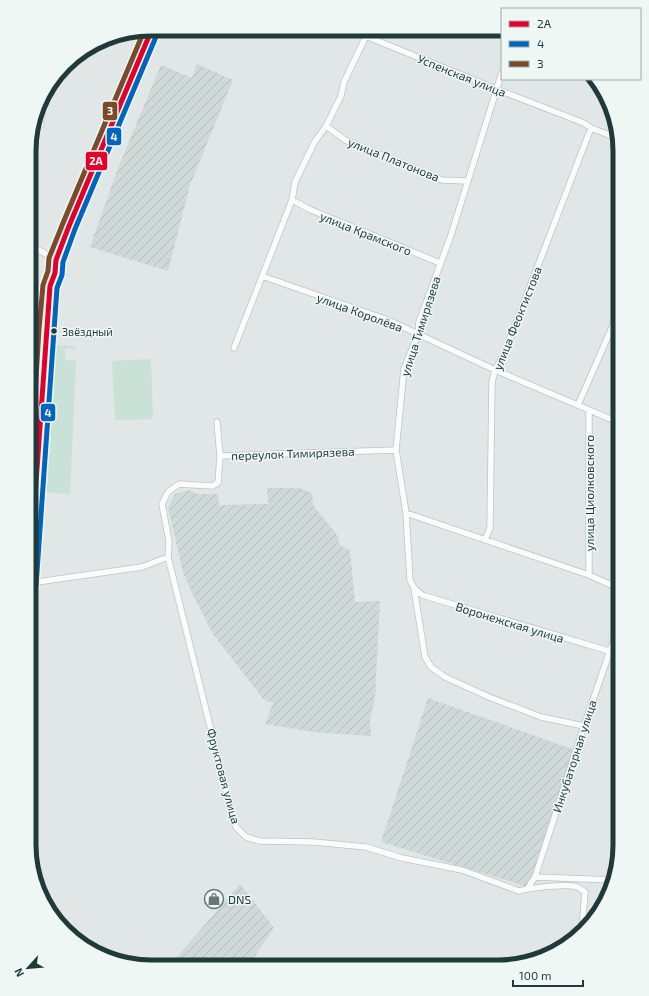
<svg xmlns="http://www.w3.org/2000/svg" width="649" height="996" viewBox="0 0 649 996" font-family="'Exo 2',sans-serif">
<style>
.industrial{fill:url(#industrial-furrows)}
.green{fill:#c9e1d6}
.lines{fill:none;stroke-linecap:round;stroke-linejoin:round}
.minor-casing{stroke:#bec4c3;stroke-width:7}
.primary-casing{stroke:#bbc4c3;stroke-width:10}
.minor{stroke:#fafbfb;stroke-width:5.5}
.primary{stroke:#ccd4d4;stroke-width:9}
.bus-1-casing{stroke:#eff7f5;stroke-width:8}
.bus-2-casing{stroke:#eff7f5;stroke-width:8}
.bus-3-casing{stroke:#eff7f5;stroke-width:8}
.bus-1{stroke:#e4002b;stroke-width:5}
.bus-2{stroke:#0065bd;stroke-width:5}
.bus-3{stroke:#7a4b2a;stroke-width:5}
.bus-dot{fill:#1f3a39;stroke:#eff7f5;stroke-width:1.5}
.labels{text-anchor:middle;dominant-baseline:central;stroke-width:3;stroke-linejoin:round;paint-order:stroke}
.bus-label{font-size:11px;fill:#1f3a39;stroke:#eff7f5;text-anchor:start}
.street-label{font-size:12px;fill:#1f3a39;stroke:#eff7f5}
.poi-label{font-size:12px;fill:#1f3a39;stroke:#eff7f5;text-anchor:start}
.rim{fill:none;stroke:#1f3a39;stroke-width:5}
.line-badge{stroke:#eff7f5;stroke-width:1.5}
.badge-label{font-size:11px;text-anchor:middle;font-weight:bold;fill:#fff}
</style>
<defs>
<pattern id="industrial-furrows" width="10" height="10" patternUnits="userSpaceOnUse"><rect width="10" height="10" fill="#cfd9d7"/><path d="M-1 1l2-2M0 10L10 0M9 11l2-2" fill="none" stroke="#b1bbb9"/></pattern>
</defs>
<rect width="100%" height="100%" fill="#e1e7e6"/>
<path class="industrial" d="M197,64L233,80L190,185L168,271L90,247L118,168L161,65L192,78Z
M267,488H299L312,493L313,505L338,536L339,544L350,551L355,602L380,601L375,698L370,719L371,736L313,732L265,724L273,703L264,700L213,634L192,593L183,572L168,507L175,494L189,490L197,494H218L219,505L268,504Z
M428,698L575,750L528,887L381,842Z
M240,884L274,928L248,966H169Z"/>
<path class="green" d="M52,345L75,346V349L65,348V360L76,361L70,494L42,492Z
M149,359L151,362L153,417L151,419L116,420L115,419L112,363L114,361Z"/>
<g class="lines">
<defs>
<path id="minor" d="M351,30L496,89L584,123L591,128L617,138
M502,72L451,235L419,322L418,334L404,369L396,450L406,513L410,580L414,588L425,657L431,667L445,677L489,697L541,717L584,726
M37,111L41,125
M326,126L345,140L442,180L467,181
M292,200L311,210L440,263
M30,245L56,260
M262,276L388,320L495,370L620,423
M30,309L47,311
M234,348L292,200L295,182L314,143L326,126L341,96L344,82L366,36
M578,405L620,309
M589,411V575
M217,422L220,456
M396,450L220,456L218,483L212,486L179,484L168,492L162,504L169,541L168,557L230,807L236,827L246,837L260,841L314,842L366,847L402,858L462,870L519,891C530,888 568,883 577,887C580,888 582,890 585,892L582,929
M406,513L589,575L620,589
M485,540L490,528L492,382L495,370L504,354L591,128
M30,583L142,567L168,557
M414,588L422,595L609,651
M535,877L613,880
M527,889L535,877L584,726L620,622"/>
<path id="primary" d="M29,586L46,342V330L50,286L55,273L56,260L69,226L152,29"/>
</defs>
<use href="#minor" class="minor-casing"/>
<use href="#primary" class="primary-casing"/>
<use href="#minor" class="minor"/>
<use href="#primary" class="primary"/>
<defs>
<path id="bus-1" d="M29,581L50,286L55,273L56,260L69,226L152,29"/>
<path id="bus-2" d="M36,586L57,288L62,275L63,262L75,229L158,32"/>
<path id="bus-3" d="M30,478L39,329L43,285L48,271L49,258L63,223L144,31"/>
</defs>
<use href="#bus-1" class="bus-1-casing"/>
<use href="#bus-2" class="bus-2-casing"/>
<use href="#bus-3" class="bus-3-casing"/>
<use href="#bus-1" class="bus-1"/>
<use href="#bus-2" class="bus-2"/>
<use href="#bus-3" class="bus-3"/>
</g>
<defs>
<symbol id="shop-ring" viewBox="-11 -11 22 22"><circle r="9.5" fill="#eff7f5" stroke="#637776" stroke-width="1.5"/><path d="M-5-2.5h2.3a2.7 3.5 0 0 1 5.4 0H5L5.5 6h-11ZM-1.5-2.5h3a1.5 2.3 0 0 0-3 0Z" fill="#637776"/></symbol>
</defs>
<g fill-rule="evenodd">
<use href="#shop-ring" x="203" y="888" width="22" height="22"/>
</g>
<circle class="bus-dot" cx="54" cy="331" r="3.5"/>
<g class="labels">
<g class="bus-label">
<text x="62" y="331">Звёздный</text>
</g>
<g class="street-label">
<text transform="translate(462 75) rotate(22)">Успенская улица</text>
<text transform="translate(394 159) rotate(22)">улица Платонова</text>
<text transform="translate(366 233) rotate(22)">улица Крамского</text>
<text transform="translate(360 312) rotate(20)">улица Королёва</text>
<text transform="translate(517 318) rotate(-68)">улица Феоктистова</text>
<text transform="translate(420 326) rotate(-72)">улица Тимирязева</text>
<text transform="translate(293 453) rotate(-2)">переулок Тимирязева</text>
<text transform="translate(589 493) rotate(-90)">улица Циолковского</text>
<text transform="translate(510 622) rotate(17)">Воронежская улица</text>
<text transform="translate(574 756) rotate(-72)">Инкубаторная улица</text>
<text transform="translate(224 776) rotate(75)">Фруктовая улица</text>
</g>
<g class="poi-label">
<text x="228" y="899">DNS</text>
</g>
</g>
<path d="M0 0H649V996H0ZM151 36H498A115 115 0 0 1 613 151V845A115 115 0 0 1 498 960H151A115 115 0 0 1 36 845V151A115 115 0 0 1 151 36Z" fill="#eff7f5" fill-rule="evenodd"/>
<path class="rim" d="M151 36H498A115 115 0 0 1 613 151V845A115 115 0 0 1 498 960H151A115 115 0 0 1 36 845V151A115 115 0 0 1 151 36Z"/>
<g class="line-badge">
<rect x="102" y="101" width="16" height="20" rx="4" fill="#7a4b2a"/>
<rect x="106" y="127" width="16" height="19" rx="4" fill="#0065bd"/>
<rect x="85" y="151" width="23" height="20" rx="4" fill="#e4002b"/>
<rect x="40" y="403" width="16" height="19" rx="4" fill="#0065bd"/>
</g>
<g class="badge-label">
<text x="110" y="115">3</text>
<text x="114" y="141">4</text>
<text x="96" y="165">2А</text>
<text x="48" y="417">4</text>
</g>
<rect x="501" y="8" width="140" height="72" fill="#eff7f5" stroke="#9cabaa"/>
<rect x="509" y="21" width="20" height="6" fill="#e4002b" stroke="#9cabaa"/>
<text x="537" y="28" font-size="12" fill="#1f3a39">2А</text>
<rect x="509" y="41" width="20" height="6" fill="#0065bd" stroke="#9cabaa"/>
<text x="537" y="48" font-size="12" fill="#1f3a39">4</text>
<rect x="509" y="61" width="20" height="6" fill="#7a4b2a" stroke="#9cabaa"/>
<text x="537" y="68" font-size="12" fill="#1f3a39">3</text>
<g transform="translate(28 968) rotate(243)" stroke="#eff7f5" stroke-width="3" paint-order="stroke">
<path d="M0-3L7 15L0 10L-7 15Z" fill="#1f3a39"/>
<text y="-6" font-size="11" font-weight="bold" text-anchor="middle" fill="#1f3a39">N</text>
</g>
<path d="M513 980v6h70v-6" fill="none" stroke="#1f3a39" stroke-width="2"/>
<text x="519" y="980" font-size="12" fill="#1f3a39" stroke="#eff7f5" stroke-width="3" paint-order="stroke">100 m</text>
</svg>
